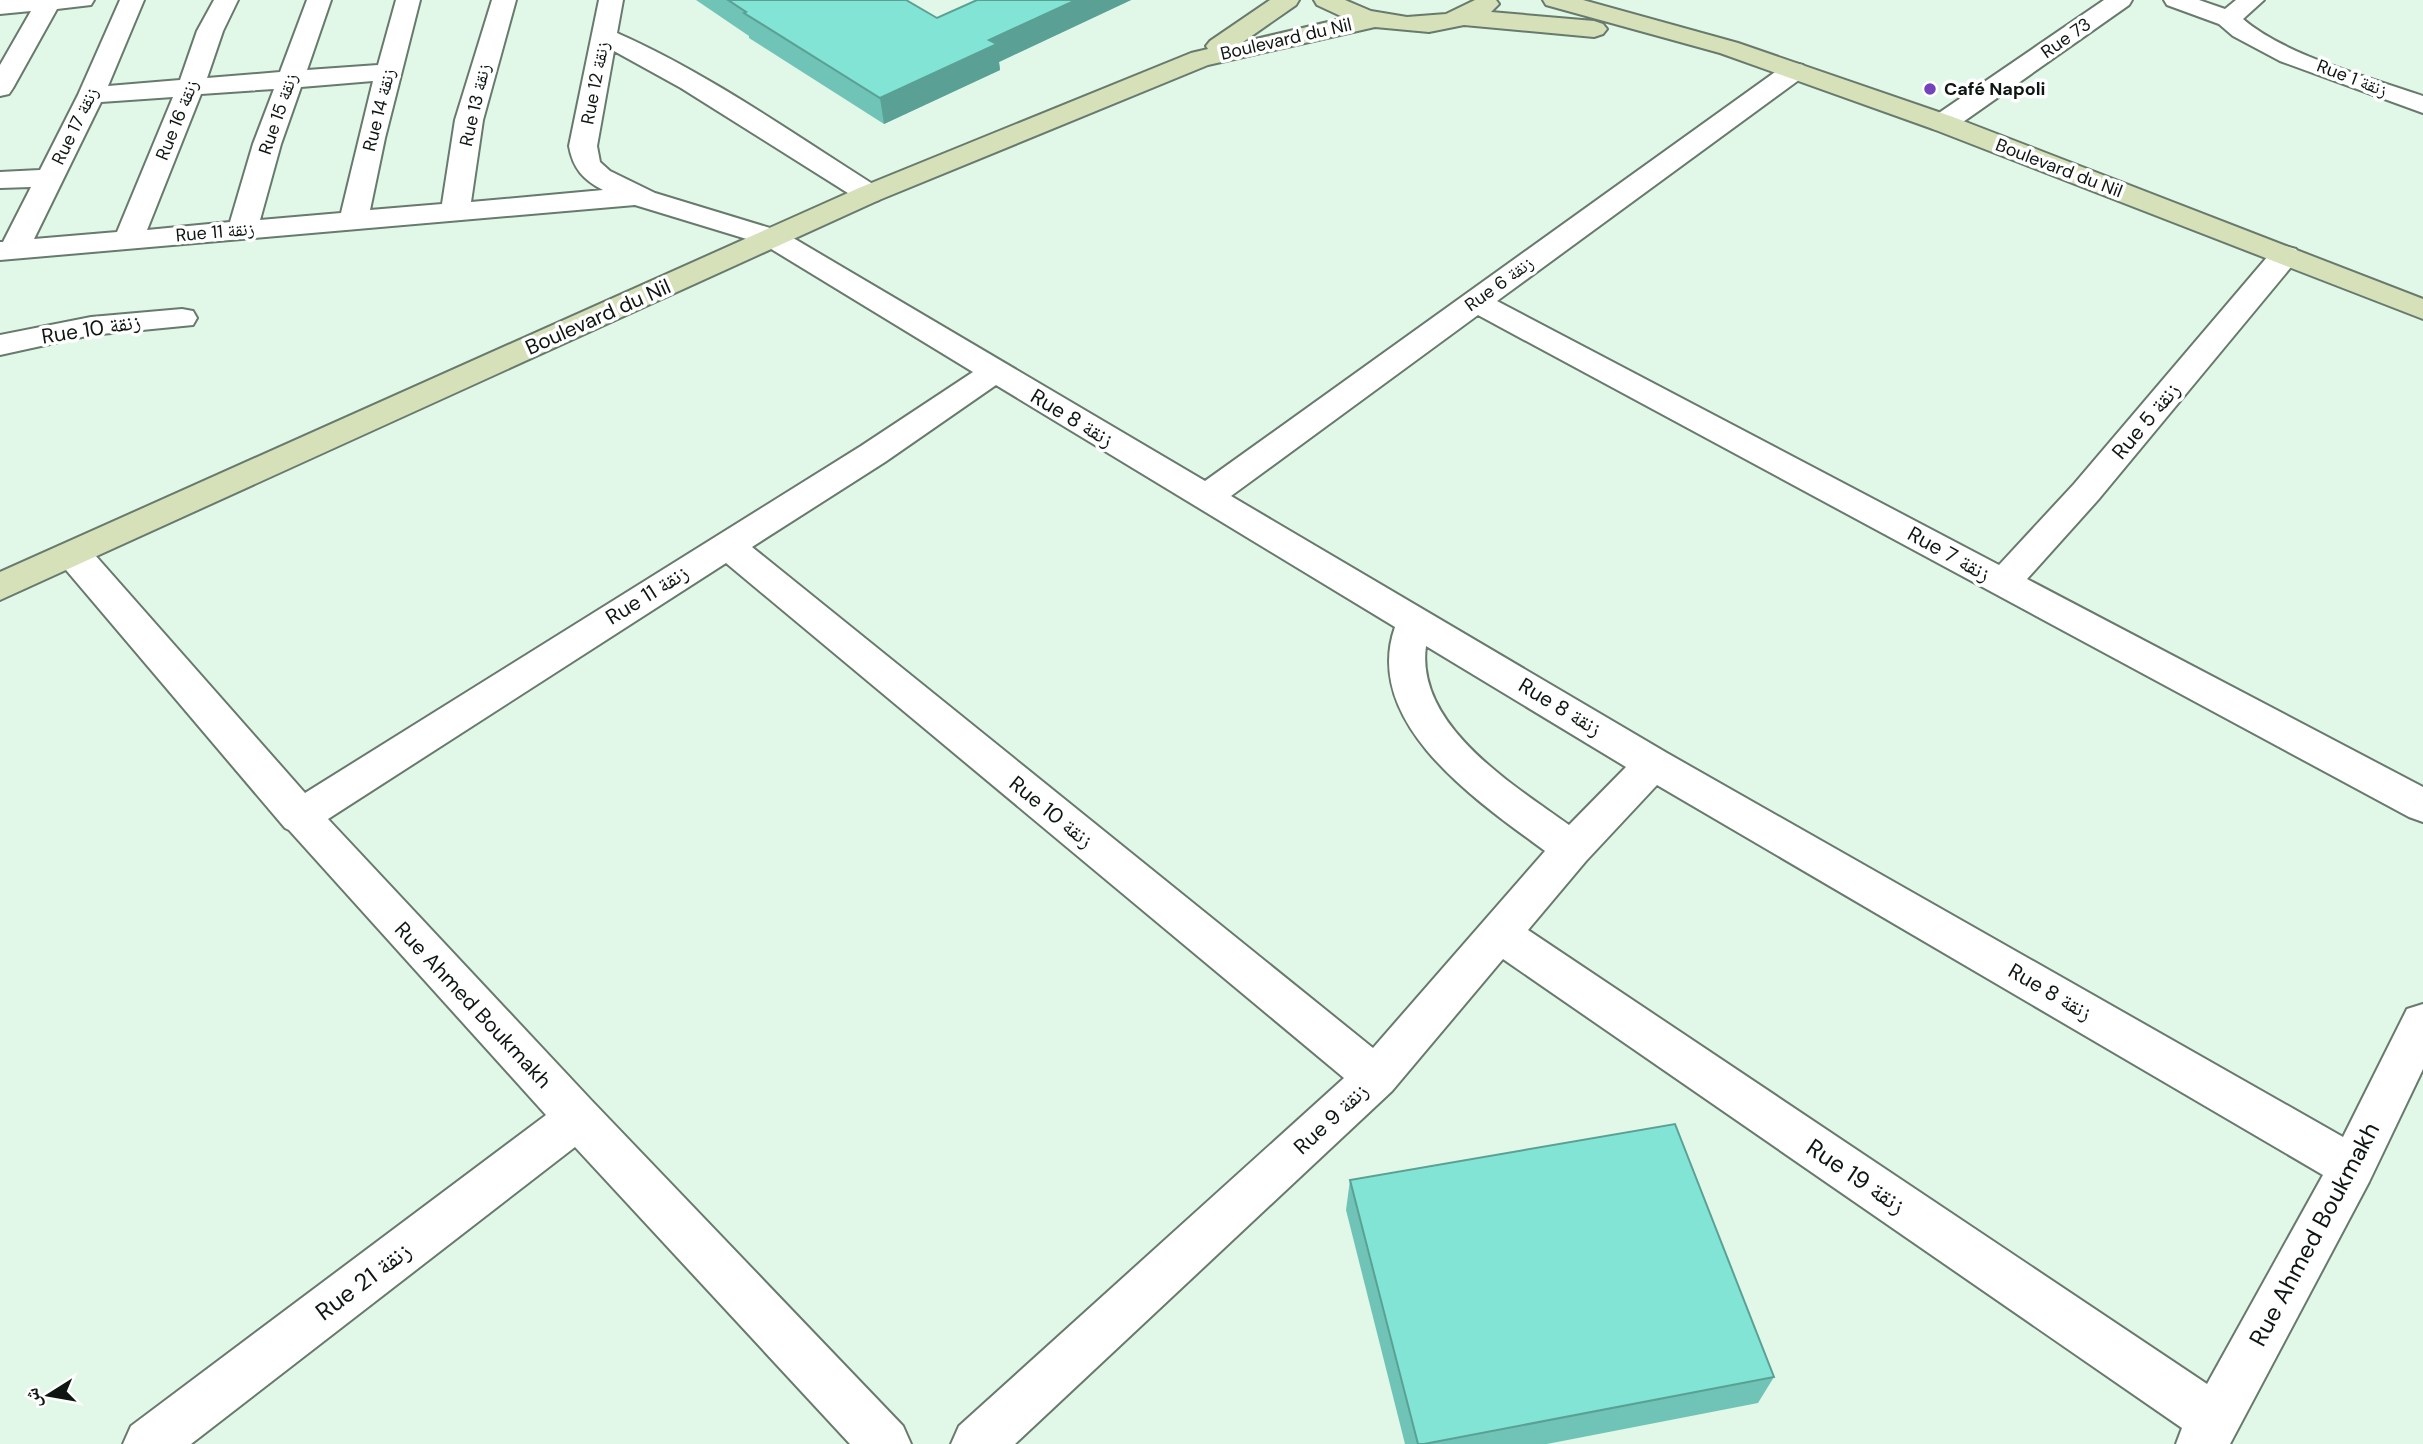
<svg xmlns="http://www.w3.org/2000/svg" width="2423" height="1444" viewBox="0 0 2423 1444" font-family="'DM Sans','Noto Naskh Arabic',sans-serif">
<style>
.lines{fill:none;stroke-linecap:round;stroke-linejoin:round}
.street-casing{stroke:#677a6d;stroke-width:4}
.secondary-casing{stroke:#677a6d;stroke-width:4}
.street{fill:#fff;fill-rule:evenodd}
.secondary{fill:#d6e1b9;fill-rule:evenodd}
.wall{fill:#70c4b7}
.shaded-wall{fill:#5ba095}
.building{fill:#82e4d5;stroke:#5ba095;stroke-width:2}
.poi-dot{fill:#7442ba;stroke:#fff;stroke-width:2.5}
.labels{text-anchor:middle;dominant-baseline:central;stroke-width:7;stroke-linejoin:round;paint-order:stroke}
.far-street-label{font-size:18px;fill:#0e1611;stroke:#fff}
.far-poi-label{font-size:18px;font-weight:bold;fill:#0e1611;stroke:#fff;text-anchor:start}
.street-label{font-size:21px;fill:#0e1611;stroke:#fff}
.near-street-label{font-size:24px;fill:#0e1611;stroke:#fff}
</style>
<rect width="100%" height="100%" fill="#e1f7e7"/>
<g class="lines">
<defs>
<path id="street" d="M0,0H94L91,5L57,9L13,88L9,94L0,96V65L31,11L0,14Z
M120,0H144L108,86L180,80L197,31L214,0H238L223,31L207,78L280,72L307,0H331L307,70L378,65L396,0H420L385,138L370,210L442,204L455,120L492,0H516L483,120L471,202L603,190C584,180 573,169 569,146L599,0H623L617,33C708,73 795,135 879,188L883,194L879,200L869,203L859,200L681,88L614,51L597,146L600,162L610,171L655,193L783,232L1205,481L1785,65L1794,63L1803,65L1807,71L1803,77L1497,301L1999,565L2074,484L2274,249L2285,246L2296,249L2300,255L2296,261L2098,500L2027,579L2423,787V822L2409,817L1478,315L1231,496L1667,753L2343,1137L2407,1009L2423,1004V1069L2369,1182L2230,1444H2176L2182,1428L1503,959L1392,1091L1015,1444H951L959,1426L1344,1078L726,563L328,819L592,1101L903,1426L911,1444H850L575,1147L191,1444H123L131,1426L546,1115L289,830L285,828L61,564L56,555L61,546L74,543L87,546L305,793L861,446L973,372L763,244L635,205L0,260V242H3L31,187L0,188V172L40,170L78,95ZM373,81L341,213L260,220L281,144L301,87ZM274,89L253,144L230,222L147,230L201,94ZM173,97L117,232L34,239L101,102ZM996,385L1395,627C1361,724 1480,803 1545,851L1373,1048L752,547L885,462ZM1426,646L1626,767L1569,825C1515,786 1415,726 1426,646ZM1657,785L2323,1175L2207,1384L1528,930L1586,861Z
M2104,0H2132L2129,5L1953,129L1943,131L1933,129L1929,123L1933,117Z
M2164,0H2199L2225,9L2236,0H2264L2243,19C2286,56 2369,77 2423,96V113L2280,61L2233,36L2219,24L2167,5Z
M182,309L193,311L197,318L193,325L91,335L0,355V335L91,317Z"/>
<path id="secondary" d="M1270,0H1299L1296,5L1243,42L1345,18L1317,5L1314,0H1345L1371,11L1407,17L1446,14L1475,0H1496L1499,4L1491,12L1594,21L1603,24L1607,29L1603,34L1594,37L1464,25L1429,32L1375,27L1208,65L879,200L0,600V572L859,188L1191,53L1208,49L1206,46L1210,41Z
M1543,0H1583L1738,43L1953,117L2423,299V319L1933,129L1720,53L1546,5Z"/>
</defs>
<use href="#street" class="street-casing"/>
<use href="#secondary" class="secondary-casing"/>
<use href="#street" class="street"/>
<use href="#secondary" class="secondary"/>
</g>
<path class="wall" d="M696,0H906L937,18L977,0H1131L999,62L1000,70L884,124L749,38V36Z
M1350,1180L1774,1377L1758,1403L1547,1444H1405L1346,1210Z"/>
<path class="shaded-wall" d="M1076,0H1131L999,62L1000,70L884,124L880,98L989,40Z"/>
<path class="building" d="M728,0H906L937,18L977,0H1076L989,40L997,44L880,98L744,13L746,12Z
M1675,1124L1774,1377L1424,1444H1418L1350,1180Z"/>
<circle class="poi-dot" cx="1930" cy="89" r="7"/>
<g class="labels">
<g class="far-street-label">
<text transform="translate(2066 38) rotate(-35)">Rue 73</text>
<text transform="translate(1286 39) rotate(-13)">Boulevard du Nil</text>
<text transform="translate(2352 78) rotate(21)">Rue 1 زنقة</text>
<text transform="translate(595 83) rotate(-79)">Rue 12 زنقة</text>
<text transform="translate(475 105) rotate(-77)">Rue 13 زنقة</text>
<text transform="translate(379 110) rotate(-76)">Rue 14 زنقة</text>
<text transform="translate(278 114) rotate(-71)">Rue 15 زنقة</text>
<text transform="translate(177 120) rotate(-68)">Rue 16 زنقة</text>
<text transform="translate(75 126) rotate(-64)">Rue 17 زنقة</text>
<text transform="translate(2059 168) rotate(21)">Boulevard du Nil</text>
<text transform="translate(215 232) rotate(-5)">Rue 11 زنقة</text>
<text transform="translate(1499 284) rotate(-36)">Rue 6 زنقة</text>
</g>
<g class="far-poi-label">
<text x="1944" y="89">Café Napoli</text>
</g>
<g class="street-label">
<text transform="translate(598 317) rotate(-24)">Boulevard du Nil</text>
<text transform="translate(91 329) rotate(-9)">Rue 10 زنقة</text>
<text transform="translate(1072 418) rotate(31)">Rue 8 زنقة</text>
<text transform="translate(2146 421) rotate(-50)">Rue 5 زنقة</text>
<text transform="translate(1949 554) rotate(29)">Rue 7 زنقة</text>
<text transform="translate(647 595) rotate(-32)">Rue 11 زنقة</text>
<text transform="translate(1560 707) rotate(31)">Rue 8 زنقة</text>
<text transform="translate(1051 812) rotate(39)">Rue 10 زنقة</text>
<text transform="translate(2050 992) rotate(30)">Rue 8 زنقة</text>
<text transform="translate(473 1005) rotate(47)">Rue Ahmed Boukmakh</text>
<text transform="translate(1331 1119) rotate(-43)">Rue 9 زنقة</text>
</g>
<g class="near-street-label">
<text transform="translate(1856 1176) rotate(34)">Rue 19 زنقة</text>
<text transform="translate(2314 1234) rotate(-62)">Rue Ahmed Boukmakh</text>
<text transform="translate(363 1281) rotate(-37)">Rue 21 زنقة</text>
</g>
</g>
<g transform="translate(49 1395) rotate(259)" stroke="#ffffff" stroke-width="5" paint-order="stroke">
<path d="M0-5L12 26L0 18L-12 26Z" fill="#0e1611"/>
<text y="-10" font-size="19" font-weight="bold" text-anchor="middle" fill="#0e1611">ش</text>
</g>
</svg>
